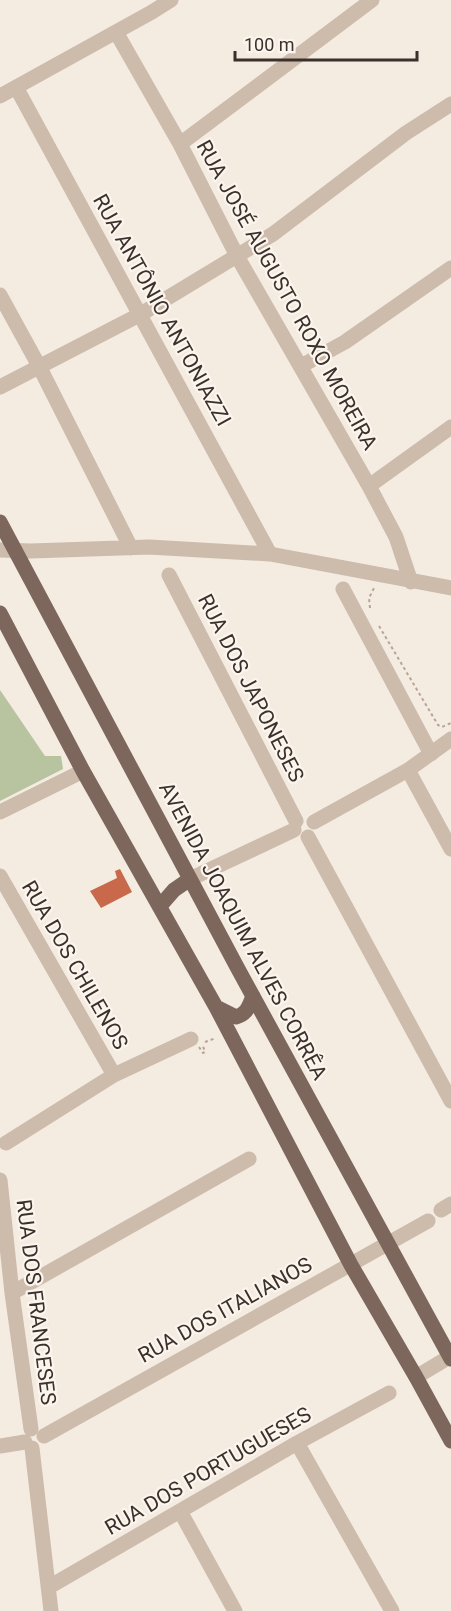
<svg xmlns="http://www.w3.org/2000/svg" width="451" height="1611" viewBox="0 0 451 1611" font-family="Roboto,sans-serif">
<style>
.green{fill:#b8c4a0}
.building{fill:#c8694b}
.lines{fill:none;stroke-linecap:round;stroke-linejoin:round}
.path{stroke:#b9a596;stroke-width:2;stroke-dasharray:3 3;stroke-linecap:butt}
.minor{stroke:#cdbbac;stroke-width:15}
.major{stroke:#7d675c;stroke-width:15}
.labels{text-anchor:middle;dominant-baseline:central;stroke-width:4.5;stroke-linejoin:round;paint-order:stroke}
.street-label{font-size:21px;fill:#3b302b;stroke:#fbf5ee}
</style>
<rect width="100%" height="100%" fill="#f4ebe1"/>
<path class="green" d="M0,690L45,756H61L63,769L0,801Z"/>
<path class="building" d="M120,869L132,892L101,908L90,891L117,878L115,871Z"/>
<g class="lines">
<path class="path" d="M370,608L369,598L374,588
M379,626L438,725L442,727L451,723
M205,1042L216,1038
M199,1047L203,1053L205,1052L203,1046"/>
<path class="minor" d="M116,32L180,144L237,256L369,486L396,537L411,582
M16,87L270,554
M0,96L152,12L171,0
M180,144L372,0
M0,295L39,366L131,548
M301,366L345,342L451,268
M0,387L141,314L273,234L406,133L451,104
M369,486L451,427
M0,550L31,551L149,547L270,554L451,588
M169,575L296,821
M343,589L431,754
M408,770L451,849
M0,812L83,771
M314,822L408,770L451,739
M308,837L451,1101
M0,876L114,1075
M190,879L294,830
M6,1143L114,1075L191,1039
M0,1180L12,1293L31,1429
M441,1210L451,1204
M12,1293L249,1159
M416,1377L451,1356
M44,1436L428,1221
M297,1443L392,1611
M0,1446L25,1442
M32,1448L51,1611
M180,1511L235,1611
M49,1587L297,1443L389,1393"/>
<path class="major" d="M0,522L237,967L451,1359
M0,613L83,771L216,1007L351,1265L416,1377L451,1441
M160,906L174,890L190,879
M216,1007L236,1017C247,1014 249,1006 253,996"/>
</g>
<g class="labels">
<g class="street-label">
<text transform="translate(287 295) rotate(61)">RUA JOSÉ AUGUSTO ROXO MOREIRA</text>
<text transform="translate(162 310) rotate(61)">RUA ANTÔNIO ANTONIAZZI</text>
<text transform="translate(251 688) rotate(63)">RUA DOS JAPONESES</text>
<text transform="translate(243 931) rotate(62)">AVENIDA JOAQUIM ALVES CORRÊA</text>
<text transform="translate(75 965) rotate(60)">RUA DOS CHILENOS</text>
<text transform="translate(36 1302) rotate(83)">RUA DOS FRANCESES</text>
<text transform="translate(225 1310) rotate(-29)">RUA DOS ITALIANOS</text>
<text transform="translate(208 1471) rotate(-30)">RUA DOS PORTUGUESES</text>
</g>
</g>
<path d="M235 51v9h182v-9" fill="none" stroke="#3b302b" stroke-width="3"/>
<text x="244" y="51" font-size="18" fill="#3b302b" stroke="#fbf5ee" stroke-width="4.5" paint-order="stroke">100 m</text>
</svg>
